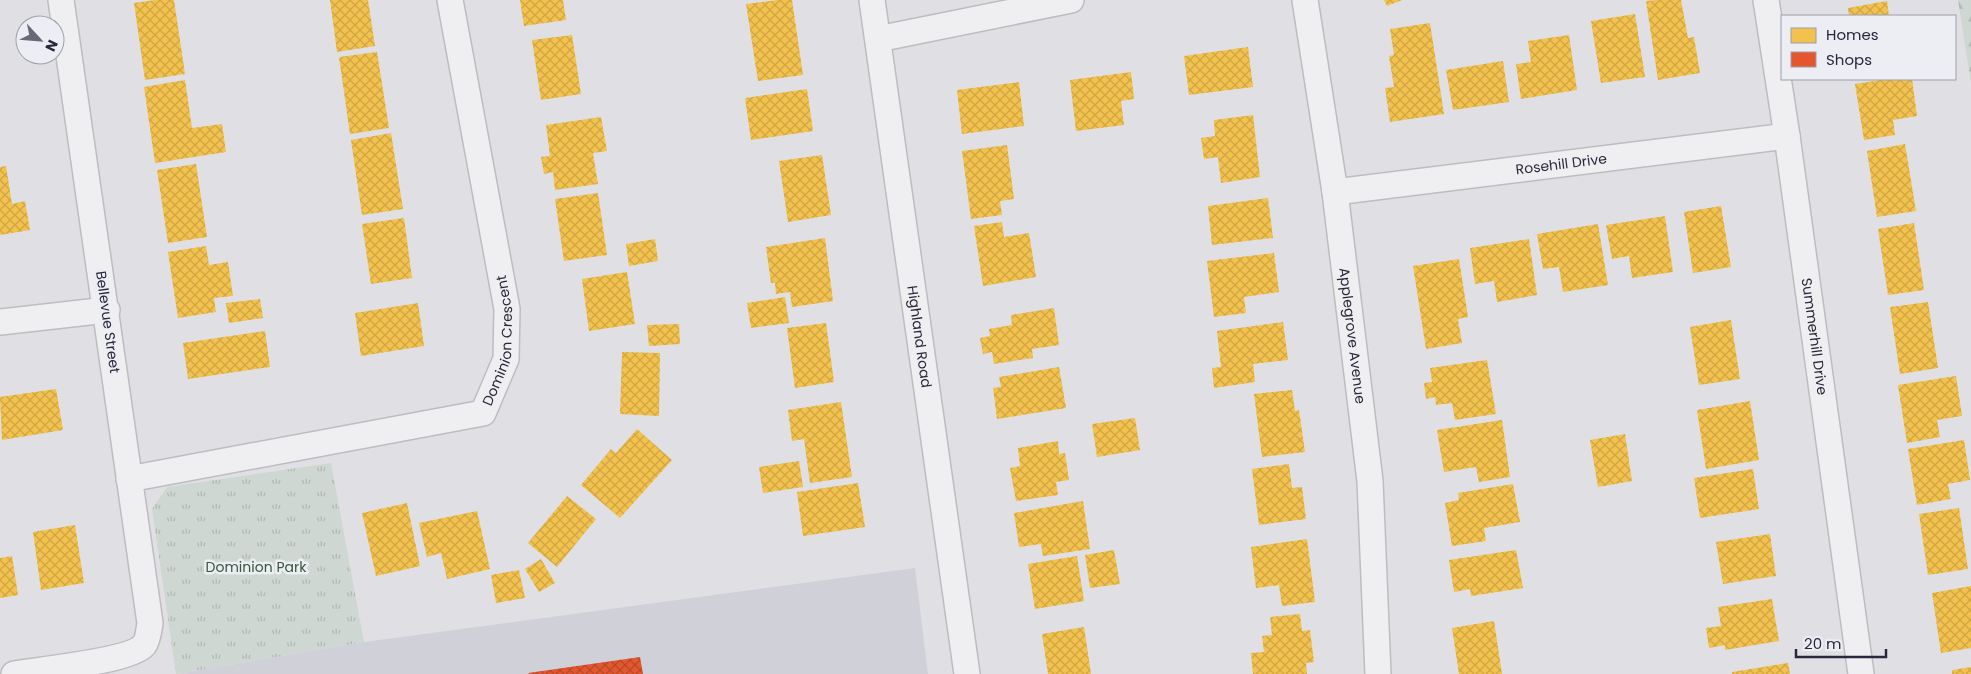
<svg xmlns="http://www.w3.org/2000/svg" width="1971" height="674" viewBox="0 0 1971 674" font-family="Poppins,sans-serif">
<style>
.built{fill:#d0d0d8}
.forest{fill:url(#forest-firs)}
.park{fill:url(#park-tufts)}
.homes{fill:url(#homes-cross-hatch)}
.shops{fill:url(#shops-cross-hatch)}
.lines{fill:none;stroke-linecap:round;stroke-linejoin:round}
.minor-casing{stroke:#bdbdc1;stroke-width:28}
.minor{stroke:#efeff1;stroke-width:25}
.labels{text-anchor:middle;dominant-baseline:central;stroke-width:5;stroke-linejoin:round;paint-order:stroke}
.street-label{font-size:14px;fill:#28283c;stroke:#ededf4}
.park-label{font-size:14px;fill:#36573b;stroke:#ededf4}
</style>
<defs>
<pattern id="forest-firs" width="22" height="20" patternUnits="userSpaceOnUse" patternTransform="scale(1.25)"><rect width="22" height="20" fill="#ced7d1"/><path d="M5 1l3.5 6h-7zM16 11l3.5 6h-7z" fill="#b1b9b4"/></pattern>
<pattern id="park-tufts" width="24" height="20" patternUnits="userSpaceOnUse" patternTransform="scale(1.25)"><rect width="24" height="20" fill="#ced7d1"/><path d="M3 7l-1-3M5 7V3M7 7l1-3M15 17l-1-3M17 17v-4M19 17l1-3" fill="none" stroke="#b1b9b4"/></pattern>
<pattern id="homes-cross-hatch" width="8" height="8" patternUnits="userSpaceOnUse" patternTransform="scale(1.25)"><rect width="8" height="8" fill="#f2c14e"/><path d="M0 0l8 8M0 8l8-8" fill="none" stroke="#d0a645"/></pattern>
<pattern id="shops-cross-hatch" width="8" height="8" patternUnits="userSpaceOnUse" patternTransform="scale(1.25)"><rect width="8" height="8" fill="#e4572e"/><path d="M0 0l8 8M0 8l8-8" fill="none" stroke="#b94828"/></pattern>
</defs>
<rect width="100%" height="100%" fill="#e0e0e4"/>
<path class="built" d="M915,568L928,674H177L364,642Z"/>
<path class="forest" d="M1958,0H1971V83Z"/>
<path class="park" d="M331,463L364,642L176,674L152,509L167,487Z"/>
<path class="homes" d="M155,0H174L185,74L145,80L134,3Z
M330,0H368L375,46L337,52Z
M520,0H563L566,20L524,26Z
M777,0H792L803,75L758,81L746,4Z
M1384,0H1402L1387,6Z
M1655,0H1681L1688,38L1694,37L1700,73L1658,80L1646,1Z
M1887,1L1889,16H1849L1848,8Z
M1635,14L1645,77L1601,83L1591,21Z
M1430,23L1444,114L1390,122L1385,88L1394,87L1389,56L1394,55L1390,29Z
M572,35L581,94L541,100L532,40Z
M1569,35L1577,90L1521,99L1516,64L1531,62L1528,41Z
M1248,47L1253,87L1189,95L1184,56Z
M377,52L389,128L350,134L339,57Z
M1503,61L1509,102L1453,110L1446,70Z
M1131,72L1134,99L1121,101L1124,125L1076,131L1070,80Z
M1887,79H1912L1917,116L1893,120L1895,135L1864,140L1855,84Z
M185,80L192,128L222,124L226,152L155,163L144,87Z
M1019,82L1024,126L962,134L957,90Z
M807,89L813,131L751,140L745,98Z
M1253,115L1260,177L1221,183L1218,157L1204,159L1201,138L1215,136L1214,120Z
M601,117L607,151L593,153L598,184L555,190L553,172L544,174L541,157L550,156L546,125Z
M391,133L403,209L362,215L351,140Z
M1905,144L1916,211L1877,217L1867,151Z
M1007,145L1014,199L1000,201L1002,215L971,219L962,151Z
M822,155L831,215L788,222L779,161Z
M196,164L207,237L168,243L157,170Z
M6,166L12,204L25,201L30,230L0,235V167Z
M598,193L607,255L564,261L555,199Z
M1268,198L1273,238L1212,245L1208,206Z
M1721,206L1731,267L1693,273L1684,212Z
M1665,216L1673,272L1632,278L1629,256L1612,259L1606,225Z
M404,218L412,278L371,284L362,224Z
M1002,222L1004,237L1029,233L1036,277L983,286L974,226Z
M1914,223L1924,290L1888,295L1878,229Z
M1598,224L1608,285L1563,292L1559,267L1543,269L1537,234Z
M825,238L833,301L792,307L790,292L776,294L775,283H771L766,247Z
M655,239L658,261L629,266L626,244Z
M1529,239L1537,295L1497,302L1494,281L1475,284L1470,248Z
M206,246L209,265L228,262L233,296L214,298L216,312L178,318L168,252Z
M1274,253L1279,292L1244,297L1246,313L1214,317L1207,261Z
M1459,259L1468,317L1458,319L1462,343L1426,349L1413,266Z
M627,272L635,324L589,331L582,279Z
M785,297L789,323L751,328L747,303Z
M260,299L263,318L229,323L226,303Z
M1928,302L1938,368L1900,374L1890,307Z
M418,303L424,346L361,356L355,313Z
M1054,308L1059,345L1032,349L1033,358L994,364L992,352L983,354L980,338L990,336L989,329L1012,325L1011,315Z
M1731,320L1740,379L1699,385L1690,327Z
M1283,322L1288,360L1253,364L1255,382L1214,388L1212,368L1221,367L1217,331Z
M826,323L834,382L795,388L787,328Z
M679,324L680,344L649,346L647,325Z
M265,331L270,367L188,379L183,343Z
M622,352L660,353L659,416L620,414Z
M1487,360L1496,414L1455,420L1452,403L1436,405L1435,397L1426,399L1424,383L1432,382L1430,368Z
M1059,367L1066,408L997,419L993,388L1001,387L999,377Z
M1956,376L1962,416L1937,420L1940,437L1907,443L1898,385Z
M56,389L63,430L2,440L0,397Z
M1292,390L1295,411L1299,410L1305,452L1262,457L1254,394Z
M1750,401L1759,460L1706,469L1697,410Z
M841,402L852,477L810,483L804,439L792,441L788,410Z
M1135,418L1140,450L1097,457L1092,424Z
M1502,420L1510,477L1479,482L1476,467L1444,472L1437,430Z
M637,429L672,460L620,518L581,485L611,449L616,453Z
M1625,434L1632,481L1598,487L1590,440Z
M1964,440L1970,480L1948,484L1951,499L1917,505L1908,449Z
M1058,441L1059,454L1065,453L1069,480L1056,482L1058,495L1016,501L1010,468L1020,466L1018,448Z
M799,461L803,487L763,493L759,467Z
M1289,464L1292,488L1302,487L1306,519L1259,525L1252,469Z
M1753,469L1759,509L1700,518L1694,478Z
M858,483L865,527L803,536L797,492Z
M1513,484L1520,522L1484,528L1486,541L1452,546L1445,503L1459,500L1458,493Z
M567,496L596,519L557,567L528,543Z
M1083,501L1090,549L1043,556L1041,544L1019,547L1014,513Z
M407,503L420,566L376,576L362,513Z
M1959,508L1968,569L1928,575L1919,514Z
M477,511L490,569L447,579L441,553L427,557L419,523Z
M75,525L84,583L41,590L33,532Z
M1770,534L1776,576L1723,584L1716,542Z
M1307,539L1315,602L1282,606L1279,585L1256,588L1251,547Z
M1114,550L1120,584L1090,588L1085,555Z
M1516,550L1523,588L1471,596L1470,589L1454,592L1449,560Z
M12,556L18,595L0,598V558Z
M1077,556L1084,601L1035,609L1028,564Z
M541,559L555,583L539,592L525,569Z
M519,570L525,598L496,603L491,575Z
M1971,586V648L1941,653L1932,593Z
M1772,599L1779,641L1725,650V645L1709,648L1706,628L1721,626L1718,607Z
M1300,614L1302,631L1310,630L1314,662L1306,663L1307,674H1253L1251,653L1264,652L1262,636L1272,635L1270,617Z
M1494,621L1502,674H1459L1452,628Z
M1084,627L1091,674H1048L1042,634Z
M1788,663L1790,674H1732V672Z
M1971,667V674H1952V670Z"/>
<path class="shops" d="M640,657L643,674H529L528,673Z"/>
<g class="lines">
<defs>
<g id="minor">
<path id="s1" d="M872,0L967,674"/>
<path id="s2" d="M1305,0L1335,192L1370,481L1378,674"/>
<path id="s3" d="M1766,0L1787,136L1861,674"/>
<path d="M878,39L1071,0"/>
<path id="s4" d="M1335,192L1787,136"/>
<path d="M0,322L107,310"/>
<path id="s5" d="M129,479L483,413L506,359L507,309L450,0"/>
<path d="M14,674C38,670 131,661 144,645C148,640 149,629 150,623L61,0"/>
</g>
</defs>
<use href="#minor" class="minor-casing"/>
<use href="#minor" class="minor"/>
</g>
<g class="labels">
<g class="street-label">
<text stroke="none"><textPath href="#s4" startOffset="228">Rosehill Drive</textPath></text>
<text transform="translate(108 322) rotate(82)">Bellevue Street</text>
<text stroke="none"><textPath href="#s2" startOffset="339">Applegrove Avenue</textPath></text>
<text stroke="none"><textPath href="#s1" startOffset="340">Highland Road</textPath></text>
<text stroke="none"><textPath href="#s3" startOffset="340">Summerhill Drive</textPath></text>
<text stroke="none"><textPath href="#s5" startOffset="436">Dominion Crescent</textPath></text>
</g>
<g class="park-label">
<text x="256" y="567">Dominion Park</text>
</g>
</g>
<rect x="1781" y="15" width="175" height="65" fill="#ededf4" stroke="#9e9eaa"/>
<rect x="1791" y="28" width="25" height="15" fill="#f2c14e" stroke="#9e9eaa"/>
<text x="1826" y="40" font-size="15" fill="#28283c">Homes</text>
<rect x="1791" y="52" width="25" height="15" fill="#e4572e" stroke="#9e9eaa"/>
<text x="1826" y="65" font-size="15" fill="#28283c">Shops</text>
<g transform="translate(40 40) rotate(116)"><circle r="24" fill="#ededf4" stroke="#9e9eaa"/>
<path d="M0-4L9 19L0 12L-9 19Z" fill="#686877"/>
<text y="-8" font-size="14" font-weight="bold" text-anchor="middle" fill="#28283c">N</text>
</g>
<path d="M1796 649v8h90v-8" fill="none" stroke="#28283c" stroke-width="2.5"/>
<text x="1804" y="649" font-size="15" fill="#28283c" stroke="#ededf4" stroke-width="4" paint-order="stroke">20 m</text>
</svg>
